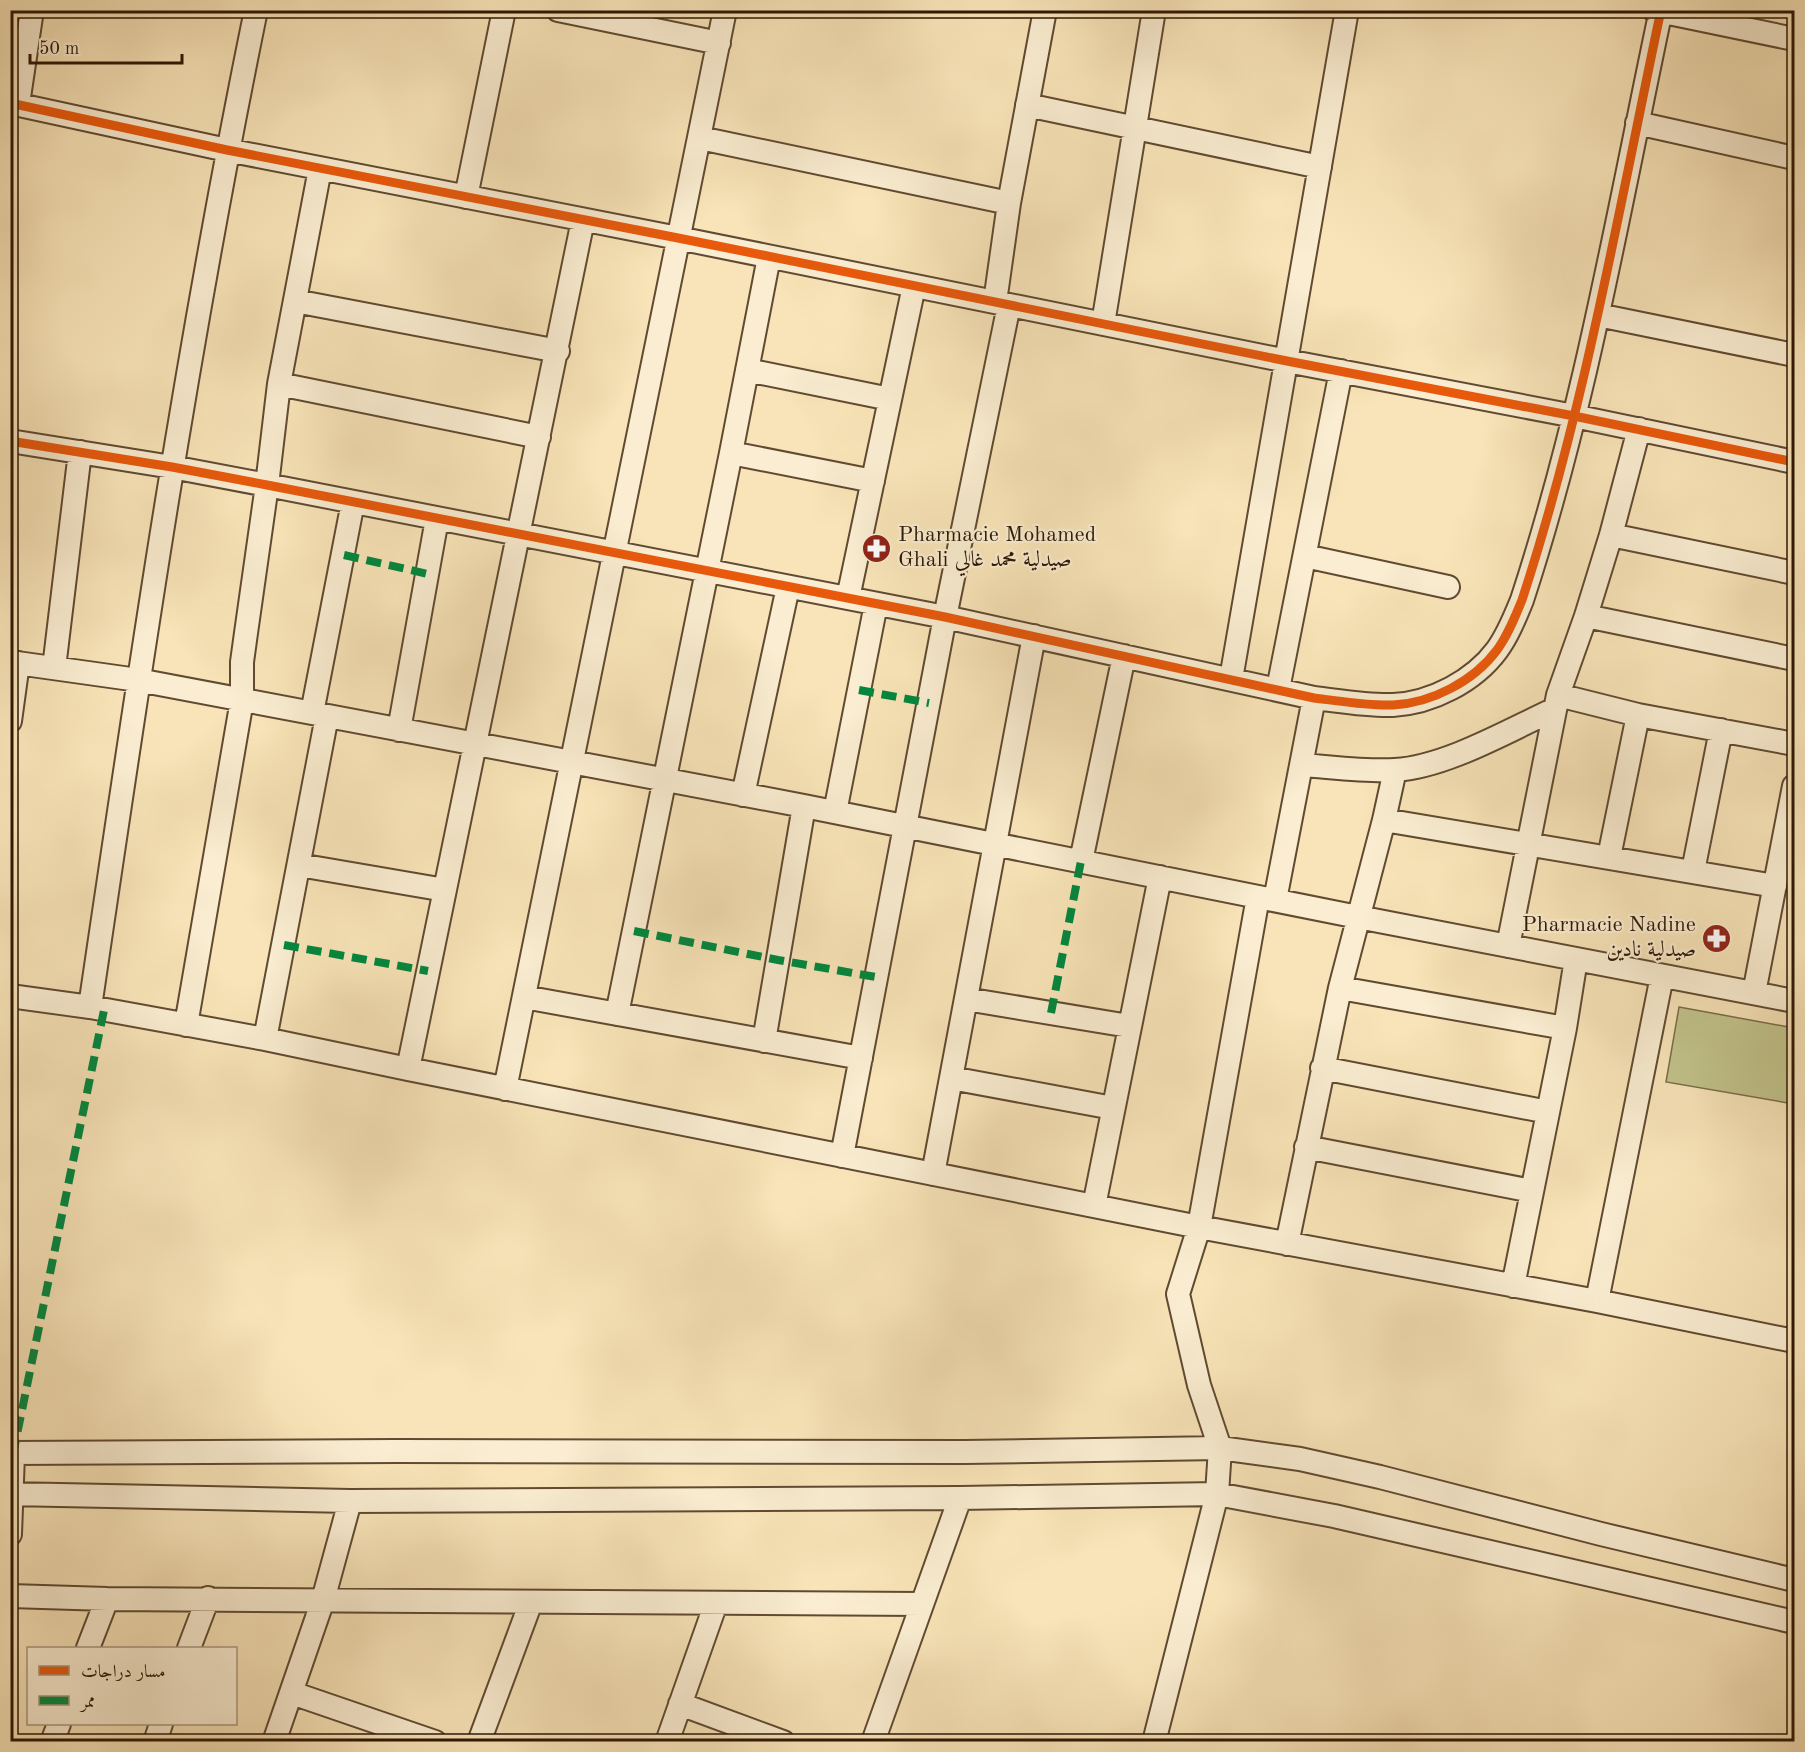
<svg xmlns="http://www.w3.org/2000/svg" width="1805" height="1752" viewBox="0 0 1805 1752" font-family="'Old Standard TT',Amiri,serif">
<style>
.green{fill:#c2c38b;stroke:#786d48;stroke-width:1.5}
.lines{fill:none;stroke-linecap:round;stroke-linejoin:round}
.street-casing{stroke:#604a31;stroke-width:26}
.street{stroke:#faedd1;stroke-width:22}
.quiet{stroke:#00873e;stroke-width:8;stroke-dasharray:15 8;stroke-linecap:butt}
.cycleway-casing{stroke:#faedd1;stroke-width:13}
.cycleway{stroke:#e8590c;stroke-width:9}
.labels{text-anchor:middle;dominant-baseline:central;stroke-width:4.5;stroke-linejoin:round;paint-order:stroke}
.poi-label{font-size:22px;fill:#2d1704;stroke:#faedd1;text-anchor:start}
</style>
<rect width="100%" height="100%" fill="#f8e4b8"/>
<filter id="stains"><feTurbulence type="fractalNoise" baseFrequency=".00333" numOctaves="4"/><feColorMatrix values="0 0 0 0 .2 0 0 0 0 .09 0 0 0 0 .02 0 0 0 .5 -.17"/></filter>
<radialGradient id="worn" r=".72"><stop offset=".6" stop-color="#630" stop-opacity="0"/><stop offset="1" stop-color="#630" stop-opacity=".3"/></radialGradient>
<path class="green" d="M1679,1007L1794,1028V1104L1666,1082Z"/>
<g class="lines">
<defs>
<path id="street" d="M558,10L719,43
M1654,10L1794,39
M10,103L227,150L678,238L1287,361L1574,416L1794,462
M18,104L32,10
M1027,105L1320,167
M1637,123L1794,158
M700,138L1009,203
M466,197L504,10
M295,301L558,351
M995,302L1009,203L1045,10
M1598,315L1794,355
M1103,324L1154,10
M747,370L890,399
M279,384L539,437
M10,441L172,467L267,485L945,617L1314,698C1340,701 1367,706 1393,705C1432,703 1474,681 1497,650C1508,635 1515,617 1522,600C1585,408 1619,208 1661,10
M731,453L873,481
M1611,535L1794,573
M1305,556L1448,587
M848,598L914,286
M1586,616L1794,659
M10,662L138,680L804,806L1358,917L1794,1001
M54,668L80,452
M1231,679L1347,10
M1278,689L1341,371
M1558,695L1638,715L1794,744
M312,713L353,502
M10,721L18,663
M399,730L437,519
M1302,765C1331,767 1368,772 1395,770C1446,767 1509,730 1555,709
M743,795L788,587
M835,812L876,604
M1384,820L1775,886
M1609,857L1638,715
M1081,861L1124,656
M299,865L445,890
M1693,871L1721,730
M1275,900L1314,698
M1508,946L1558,695L1586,616L1611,535L1639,429
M1340,988L1565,1028
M1754,993L1794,786
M10,996L90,1007L265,1039L408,1069L1199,1227L1597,1301L1794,1341
M524,997L861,1058
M966,999L1129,1026
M90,1007C139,674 188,341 256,10
M617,1014L731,453L769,257
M186,1025L242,700V662L246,633L267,485L279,384L320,169
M265,1039L327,716
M764,1041L804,806
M1322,1068L1548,1112
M408,1069L583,220
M951,1078L1113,1108
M505,1089L725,10
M1306,1147L1532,1191
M842,1156L945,617L1009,305
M933,1174L1034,636
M1094,1206L1160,877
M1287,1244L1340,988L1384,820L1395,770
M1513,1286L1565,1028L1576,959
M1597,1301L1662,976
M10,1453L397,1451L965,1452L1220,1448L1300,1459L1380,1477L1601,1534L1794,1580
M10,1494L350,1501L960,1498L1217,1494L1334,1516L1794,1622
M10,1534L13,1454
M10,1596L107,1599L922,1604
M88,1648L107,1599
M189,1648L208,1598
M292,1693L435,1742
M680,1704L783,1742
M52,1742L59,1724
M155,1742L161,1724
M274,1742L323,1600L350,1501
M479,1742L531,1602
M667,1742L716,1603
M873,1742L960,1498
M1154,1742L1217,1494L1220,1448L1199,1385L1178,1294L1199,1227L1258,897"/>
</defs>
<use href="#street" class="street-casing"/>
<use href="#street" class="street"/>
<path class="quiet" d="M344,555L428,574
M859,690L929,703
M634,931L778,960L876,977
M284,945L428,971
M1051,1013L1081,861
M13,1454L104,1010"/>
<defs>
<path id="cycleway" d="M10,103L227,150L678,238L1287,361L1574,416L1794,462
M10,441L172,467L267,485L945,617L1314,698C1340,701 1367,706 1393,705C1432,703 1474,681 1497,650C1508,635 1515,617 1522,600C1585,408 1619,208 1661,10"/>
</defs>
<use href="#cycleway" class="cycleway-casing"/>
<use href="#cycleway" class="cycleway"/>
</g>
<defs>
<symbol id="pharmacy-disc" viewBox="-11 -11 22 22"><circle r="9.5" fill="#8f2418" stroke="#faedd1"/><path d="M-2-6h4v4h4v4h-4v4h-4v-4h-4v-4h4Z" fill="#fff"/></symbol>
</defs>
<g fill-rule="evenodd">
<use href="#pharmacy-disc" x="860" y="532" width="33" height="33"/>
<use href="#pharmacy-disc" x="1700" y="922" width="33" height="33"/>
</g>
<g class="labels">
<g class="poi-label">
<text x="898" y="535">Pharmacie Mohamed<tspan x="898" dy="25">Ghali صيدلية محمد غالي</tspan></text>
<text x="1696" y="925" text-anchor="end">Pharmacie Nadine<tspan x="1696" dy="25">صيدلية نادين</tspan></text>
</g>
</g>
<rect width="1805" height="1752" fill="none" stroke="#f8e4b8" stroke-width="36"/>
<rect x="12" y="12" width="1781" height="1728" fill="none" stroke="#2d1704" stroke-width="3"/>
<rect x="18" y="18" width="1769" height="1716" fill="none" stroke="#2d1704" stroke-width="1.5"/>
<rect x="27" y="1647" width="210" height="78" fill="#faedd1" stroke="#a8977f" stroke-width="1.5"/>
<rect x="39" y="1666" width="30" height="9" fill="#e8590c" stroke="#a8977f" stroke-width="1.5"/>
<text x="81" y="1677" font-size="18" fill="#2d1704">مسار دراجات</text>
<rect x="39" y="1696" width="30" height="9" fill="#00873e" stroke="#a8977f" stroke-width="1.5"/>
<text x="81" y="1707" font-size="18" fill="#2d1704">ممر</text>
<path d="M30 54v9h152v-9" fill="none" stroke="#2d1704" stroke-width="3"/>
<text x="39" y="54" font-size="18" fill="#2d1704" stroke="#faedd1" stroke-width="4.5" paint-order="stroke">50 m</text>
<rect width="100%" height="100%" filter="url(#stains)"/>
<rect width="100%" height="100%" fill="url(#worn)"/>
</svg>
